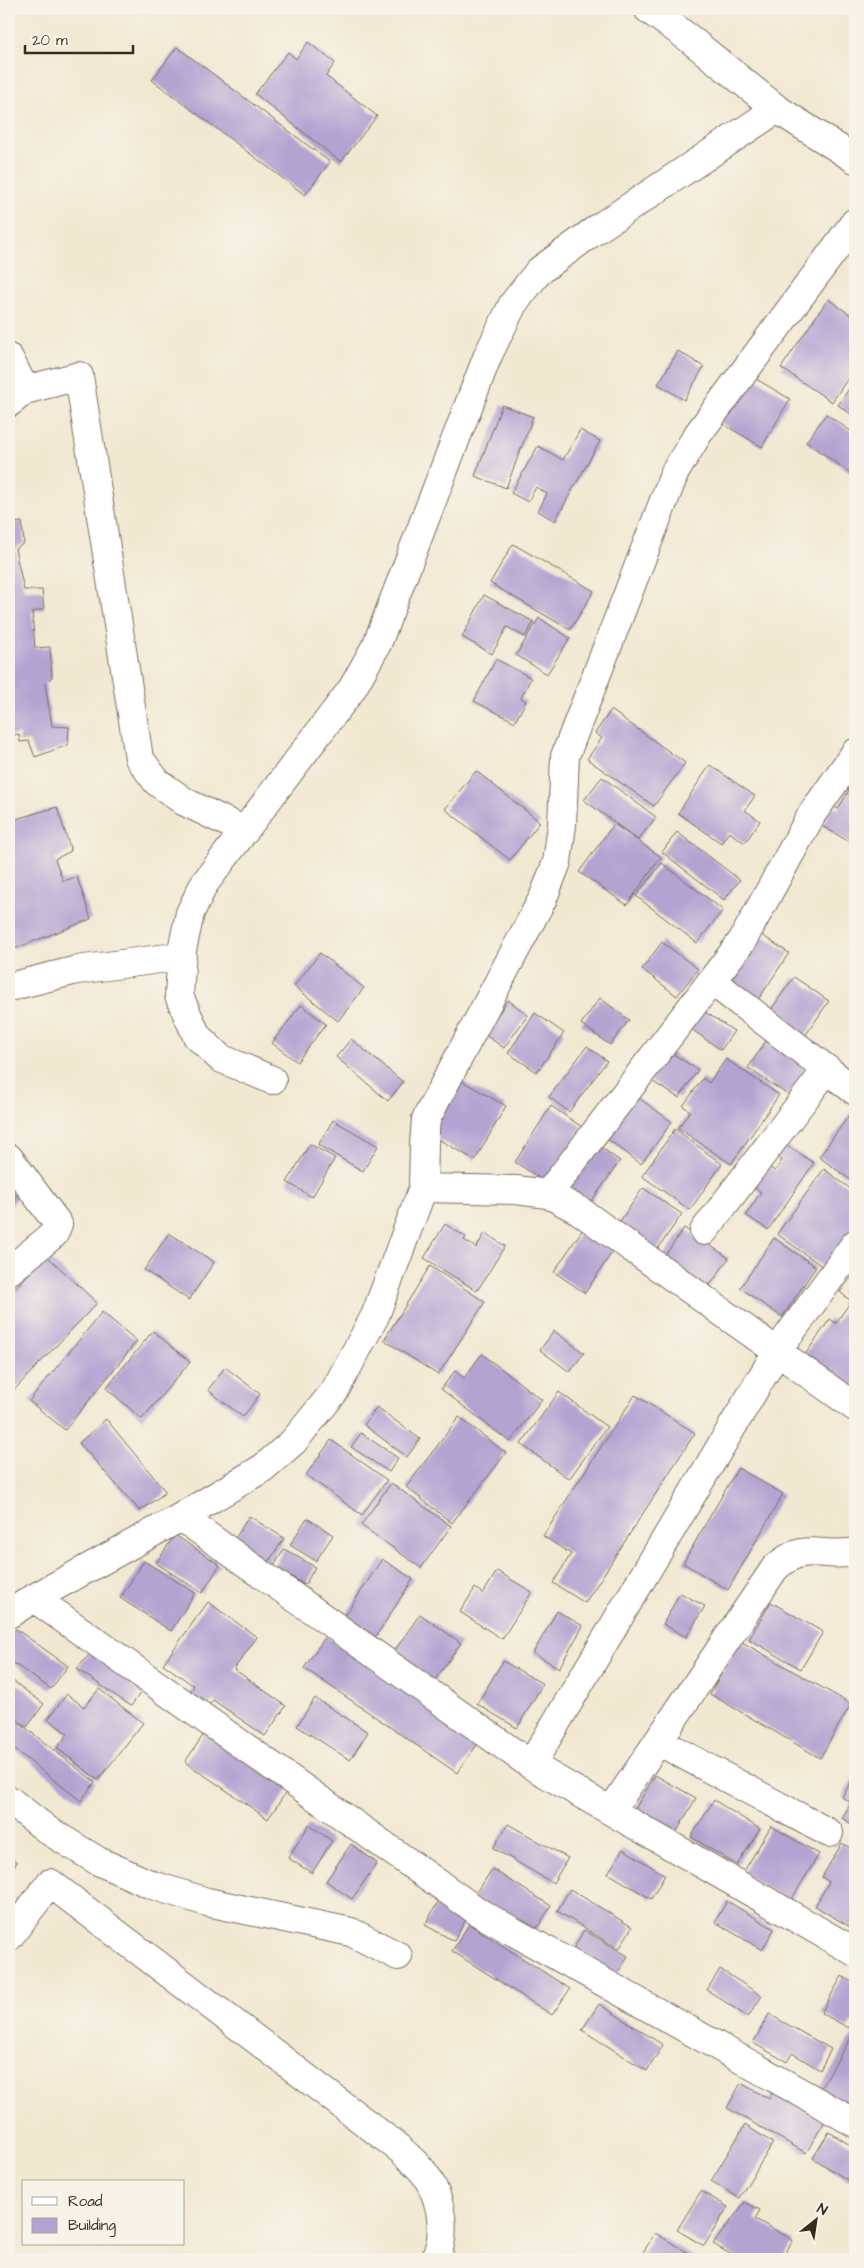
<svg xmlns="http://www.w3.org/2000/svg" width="864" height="2268" viewBox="0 0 864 2268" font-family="'Architects Daughter',sans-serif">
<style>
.building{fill:#b2a3d1}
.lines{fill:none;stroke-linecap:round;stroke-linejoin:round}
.minor-casing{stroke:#7b6c5d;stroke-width:30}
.minor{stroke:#fff;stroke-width:28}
</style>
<rect width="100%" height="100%" fill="#f7f3e8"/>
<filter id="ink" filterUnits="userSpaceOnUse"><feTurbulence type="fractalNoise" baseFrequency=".02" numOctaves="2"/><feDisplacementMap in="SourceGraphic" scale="10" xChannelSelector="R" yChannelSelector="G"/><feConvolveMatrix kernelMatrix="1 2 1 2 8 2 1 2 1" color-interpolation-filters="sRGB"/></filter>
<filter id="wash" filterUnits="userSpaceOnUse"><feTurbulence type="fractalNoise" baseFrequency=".0096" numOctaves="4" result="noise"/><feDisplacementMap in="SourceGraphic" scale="20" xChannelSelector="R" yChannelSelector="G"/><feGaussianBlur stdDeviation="1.12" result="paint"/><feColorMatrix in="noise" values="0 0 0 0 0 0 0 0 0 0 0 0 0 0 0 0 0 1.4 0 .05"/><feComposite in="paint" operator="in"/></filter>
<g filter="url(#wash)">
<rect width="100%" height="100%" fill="#f1e8d1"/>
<g id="blocks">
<path class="building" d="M308,42L335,63L326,76L377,116L341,162L255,94L288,52L296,59Z
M177,47L330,162L305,195L152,80Z
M828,299L855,318V368L832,402L781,368Z
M678,351L704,367L684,400L658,384Z
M746,373L790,399L762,447L718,421Z
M853,383L855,385V417L838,405Z
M502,405L533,417L506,488L475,476Z
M826,414L855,434V476L806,442Z
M580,430L600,441L555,521L538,511L547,494L536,487L528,502L511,493L538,446L563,460Z
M22,522L24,543L15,549L24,590H42L44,609L32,612L35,648L50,647L52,677L45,684L52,726L69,727L68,745L35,757L29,741L20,742L19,734L9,736V523Z
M513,544L594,591L570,630L490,583Z
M484,595L534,622L525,637L507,627L492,654L462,637Z
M539,618L570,638L547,674L516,655Z
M496,659L531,678L521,698L526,701L515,722L474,701Z
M611,710L685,763L654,806L587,759L602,738L595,733Z
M710,765L755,796L745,810L760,821L745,843L729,832L721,843L678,813Z
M476,771L540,822L510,860L445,809Z
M850,774L855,777V845L822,826L834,806L838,809L849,790L843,786Z
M602,777L656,817L638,840L584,800Z
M57,807L71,851L55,859L63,881L77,877L91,919L14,949L9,938V841L15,839L9,821Z
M614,824L661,857L627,905L579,872Z
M677,832L740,880L724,900L662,852Z
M662,863L723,910L697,943L636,896Z
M760,934L789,953L756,1003L727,983Z
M662,942L698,969L677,996L642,969Z
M320,953L364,988L338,1021L294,986Z
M794,977L829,1001L805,1036L770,1011Z
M600,998L629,1020L610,1045L581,1024Z
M508,1000L528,1015L504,1048L484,1034Z
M301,1005L326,1024L297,1062L272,1043Z
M696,1006L734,1031L721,1050L684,1024Z
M535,1013L564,1033L537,1072L508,1053Z
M351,1039L403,1082L388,1101L336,1057Z
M766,1041L812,1072L794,1099L748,1068Z
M587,1046L607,1061L569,1112L549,1097Z
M667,1050L698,1070L679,1098L650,1080Z
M726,1059L779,1095L731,1164L678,1128L690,1111L683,1106L703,1078L709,1083Z
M460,1080L506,1106L475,1160L429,1134Z
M628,1090L672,1122L641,1164L598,1132Z
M551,1106L582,1127L545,1182L515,1162Z
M855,1107V1183L819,1157Z
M333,1120L378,1146L363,1171L318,1145Z
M675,1129L722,1164L690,1210L642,1176Z
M595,1143L620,1161L586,1209L561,1191Z
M310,1144L335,1158L312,1197L287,1182Z
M785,1144L814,1163L768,1230L746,1215L761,1192L753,1187L767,1166L775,1171L782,1160L776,1156Z
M824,1169L855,1192V1228L826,1269L777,1234Z
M9,1188L18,1197L9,1207Z
M643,1188L682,1214L657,1250L618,1224Z
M589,1220L619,1242L585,1293L554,1272Z
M445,1224L466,1237L464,1240L476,1248L485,1233L505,1246L477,1291L424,1258Z
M684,1228L729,1258L704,1294L659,1264Z
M169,1233L214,1262L189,1300L144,1270Z
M774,1238L816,1267L782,1317L740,1288Z
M46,1255L97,1303L15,1389L9,1383V1295Z
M430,1266L485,1302L438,1375L384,1340Z
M853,1275L855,1276V1397L802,1359L830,1319L836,1323L851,1301L840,1292Z
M102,1312L137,1341L65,1430L29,1401Z
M153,1331L190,1362L142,1419L106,1388Z
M554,1331L584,1353L570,1372L540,1350Z
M482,1354L542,1400L510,1442L441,1389L455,1371L464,1378Z
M225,1367L260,1394L243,1417L208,1390Z
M559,1392L607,1427L569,1479L521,1444Z
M635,1395L695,1433L585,1603L553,1583L571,1554L543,1536Z
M377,1407L420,1439L407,1457L364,1425Z
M459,1417L506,1453L452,1523L406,1487Z
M106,1419L166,1492L140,1511L79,1443Z
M361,1433L398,1458L389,1472L351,1447Z
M331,1440L387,1480L362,1515L306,1475Z
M738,1468L783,1494L728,1590L683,1563Z
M391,1483L451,1526L421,1568L361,1525Z
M249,1516L284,1538L268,1563L233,1542Z
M307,1518L333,1535L316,1561L290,1545Z
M175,1535L220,1565L202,1593L156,1563Z
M284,1549L315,1567L305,1585L274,1566Z
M382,1559L413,1579L372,1642L341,1622Z
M144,1561L195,1593L171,1631L120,1598Z
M497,1571L532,1592L502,1639L460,1612L475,1588L483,1594Z
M680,1593L705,1606L686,1637L663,1624Z
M208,1602L257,1637L234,1669L286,1706L265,1736L213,1700L206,1709L187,1696L194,1686L163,1664Z
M771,1602L823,1632L801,1669L749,1639Z
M557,1611L583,1626L559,1668L533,1653Z
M420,1614L461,1643L432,1684L391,1656Z
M16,1629L68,1666L51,1689L9,1660V1638Z
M326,1636L479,1742L457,1773L304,1668Z
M740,1641L851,1704L820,1758L710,1694Z
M93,1650L140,1693L131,1706L77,1669Z
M503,1661L543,1684L517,1728L477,1704Z
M9,1678L44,1704L27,1727L9,1713Z
M99,1689L143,1723L98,1780L57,1748L68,1734L48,1719L67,1694L84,1707Z
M315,1698L368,1732L350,1760L297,1726Z
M9,1715L95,1782L81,1801L9,1745Z
M206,1731L289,1788L268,1819L185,1762Z
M655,1775L696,1798L676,1833L635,1809Z
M855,1775V1826L842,1818L851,1803L842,1797Z
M714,1800L760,1829L737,1865L691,1837Z
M508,1824L568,1858L553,1883L493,1848Z
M309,1825L332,1841L312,1873L288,1858Z
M771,1826L819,1854L790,1902L743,1873Z
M842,1843L855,1851V1930L815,1906L829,1882L822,1877Z
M351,1844L377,1863L352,1899L326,1881Z
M623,1849L665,1875L651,1899L608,1873Z
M9,1857L17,1862L9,1874Z
M492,1869L551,1906L533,1935L473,1899Z
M570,1889L632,1927L619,1949L557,1911Z
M439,1900L468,1916L454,1941L425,1925Z
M727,1901L774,1929L762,1950L715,1922Z
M469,1924L570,1989L552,2015L452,1951Z
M584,1930L628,1956L613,1982L569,1956Z
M720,1969L762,1996L748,2017L707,1990Z
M842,1976L855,1984V2018L849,2028L821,2013Z
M599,2004L663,2045L647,2071L582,2030Z
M769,2014L831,2049L820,2070L792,2053L787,2062L753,2043Z
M855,2031V2114L817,2094Z
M741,2083L769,2099L773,2092L825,2121L806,2153L727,2108Z
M745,2125L773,2143L739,2198L711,2181Z
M829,2132L855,2148V2185L813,2158Z
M701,2191L728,2207L704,2246L677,2230Z
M745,2202L760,2210L755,2219L793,2240L782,2259H739L713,2244Z
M655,2233L698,2259H639Z"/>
</g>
</g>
<g filter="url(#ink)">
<use href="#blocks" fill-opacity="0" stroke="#7b6c5d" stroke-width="1"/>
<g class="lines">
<defs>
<path id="minor" d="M648,9L686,36L777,109L855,159
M9,358L25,390
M9,403L25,390L79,376L139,758L157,782L185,802L245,831
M712,981L855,1091
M9,987L77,970L182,956
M272,1080L220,1058L197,1036L179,996L182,950L190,913L204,884L352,689L377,644L488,355L513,304L539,271L594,231L777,109
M9,1158L58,1224L54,1234L9,1271
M423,1188L516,1190L548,1194L580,1211L855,1407
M548,1194L742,941L812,814L855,753
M704,1231L827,1069
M181,1517L531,1765L855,1952
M34,1598L480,1913L855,2123
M9,1614L34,1598L181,1517L263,1468L293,1442L334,1392L375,1316L423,1188L424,1144L426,1119L543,898L557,862L562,825L565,756L675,472L698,434L855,222
M658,1741L829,1833
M531,1765L778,1350L855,1244
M9,1800L49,1831L98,1861L152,1885L207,1902L351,1932L398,1956
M611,1811L775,1568C806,1540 820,1559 855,1552
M9,1937L50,1883L400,2149C409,2158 421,2167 427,2177C442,2201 447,2234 435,2259"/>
</defs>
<use href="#minor" class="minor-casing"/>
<use href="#minor" class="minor"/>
</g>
</g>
<rect width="864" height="2268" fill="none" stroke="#f7f3e8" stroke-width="30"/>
<rect x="22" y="2180" width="162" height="65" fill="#f7f3e8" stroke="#aca397"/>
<rect x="32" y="2197" width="25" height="8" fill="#ffffff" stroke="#aca397"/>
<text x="68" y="2206" font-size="15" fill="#3b2a1e">Road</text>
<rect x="32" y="2218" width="25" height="15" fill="#b2a3d1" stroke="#aca397"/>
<text x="68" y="2230" font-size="15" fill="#3b2a1e">Building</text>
<g transform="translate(816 2220) rotate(30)" stroke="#f7f3e8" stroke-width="4" paint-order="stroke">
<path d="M0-4L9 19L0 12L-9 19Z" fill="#3b2a1e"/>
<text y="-8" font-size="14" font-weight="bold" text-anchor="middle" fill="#3b2a1e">N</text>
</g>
<path d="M25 45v8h108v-8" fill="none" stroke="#3b2a1e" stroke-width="2.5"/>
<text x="32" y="45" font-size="15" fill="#3b2a1e" stroke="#f7f3e8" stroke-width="4" paint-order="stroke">20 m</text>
</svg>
